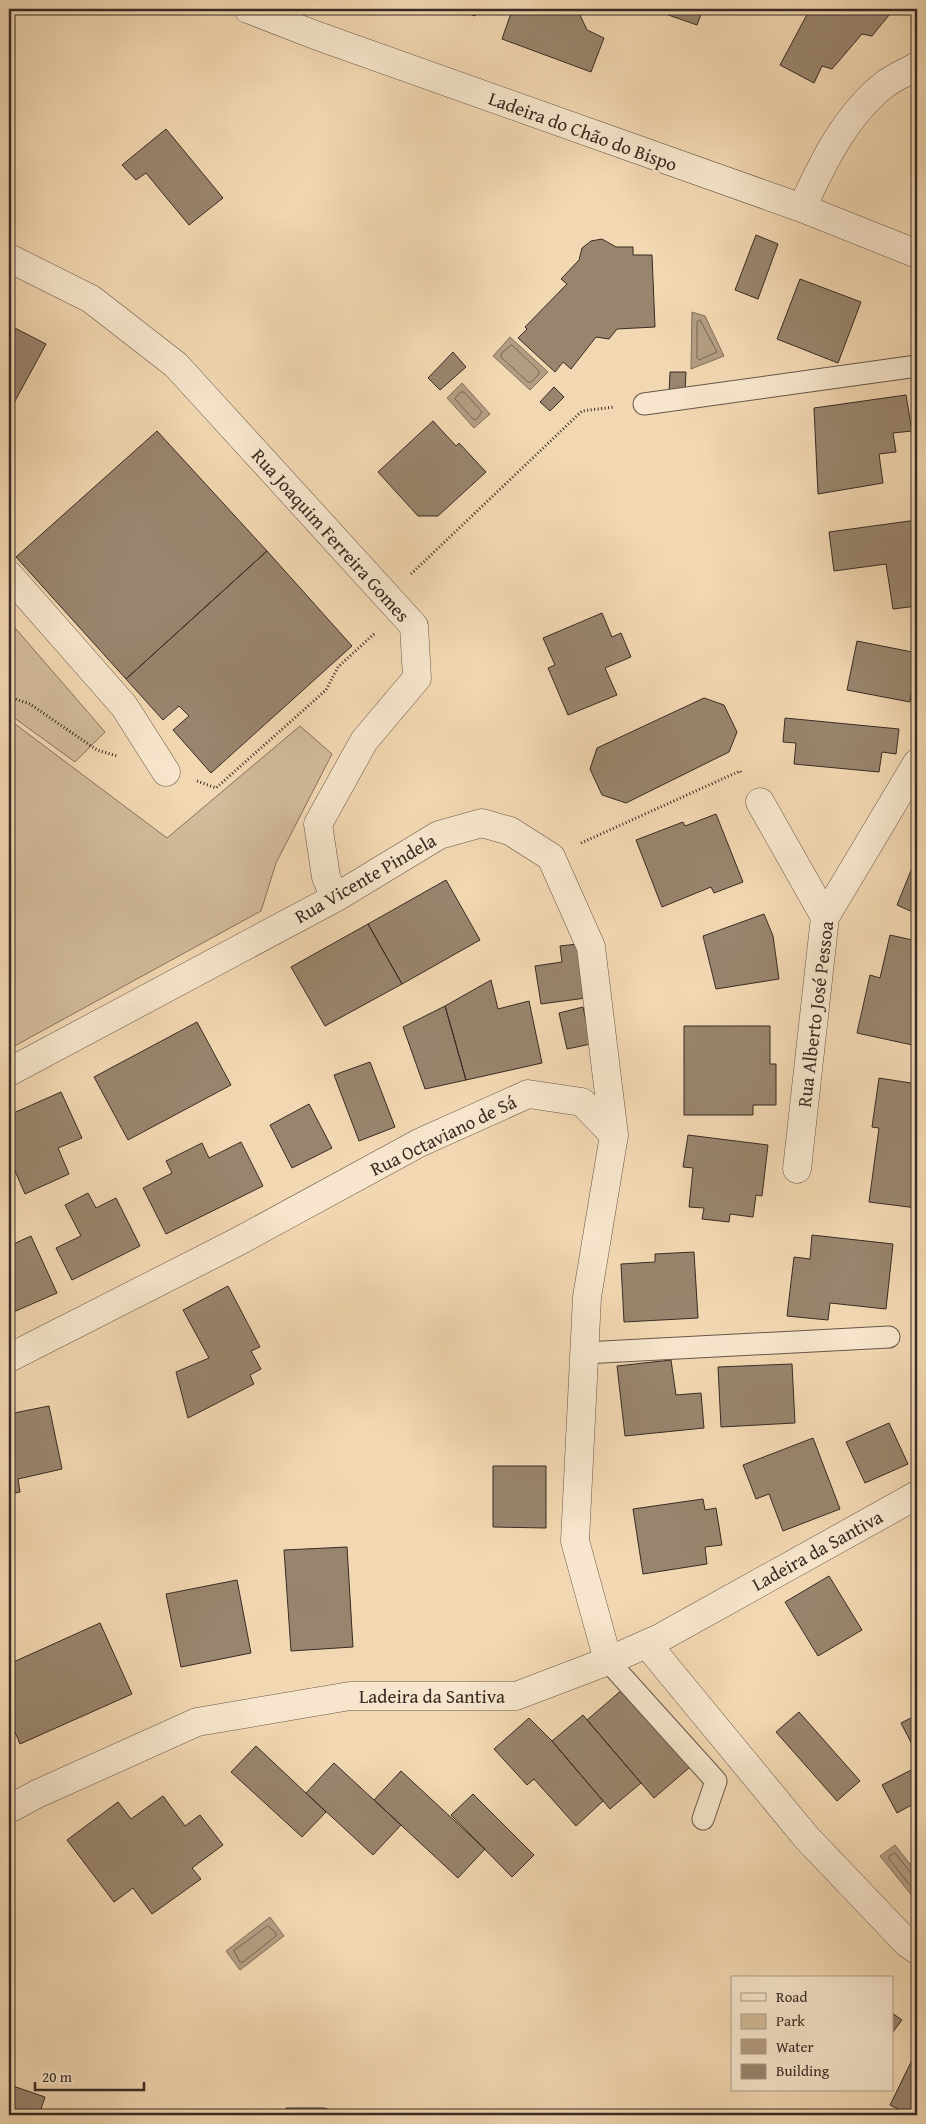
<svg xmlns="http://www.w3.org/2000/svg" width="926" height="2124" viewBox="0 0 926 2124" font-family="'Gentium Book Plus',serif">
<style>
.green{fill:#d2bb9a;stroke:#85735f}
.water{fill:#b39d82;stroke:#826f5c}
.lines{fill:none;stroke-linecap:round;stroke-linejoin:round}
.shore{stroke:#766453;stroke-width:1}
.building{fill:#99856e;stroke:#382b24}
.lane-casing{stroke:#665648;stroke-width:23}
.street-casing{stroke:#665648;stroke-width:29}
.path{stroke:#382b24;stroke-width:3;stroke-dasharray:1 2.5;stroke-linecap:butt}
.lane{stroke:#f7e6cd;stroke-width:21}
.street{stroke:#f7e6cd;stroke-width:28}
.labels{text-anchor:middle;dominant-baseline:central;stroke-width:4;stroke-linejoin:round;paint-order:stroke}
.street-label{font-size:19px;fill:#382b24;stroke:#f7e6cd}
</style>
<rect width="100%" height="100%" fill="#f2d8b2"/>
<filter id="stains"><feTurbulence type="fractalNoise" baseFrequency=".004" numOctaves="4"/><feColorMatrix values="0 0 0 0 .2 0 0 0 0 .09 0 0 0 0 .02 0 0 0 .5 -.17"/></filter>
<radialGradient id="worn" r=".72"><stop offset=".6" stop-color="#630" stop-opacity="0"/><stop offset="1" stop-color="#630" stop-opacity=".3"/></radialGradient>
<path class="green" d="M9,621L105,732L75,762L13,717H9Z
M11,721L167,838L300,726L332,754L276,863L261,911L9,1049V722Z"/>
<path class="water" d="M692,312L705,316L724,356L691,369Z
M510,337L548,372L530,390L493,356Z
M462,383L490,414L474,428L447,398Z
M895,1845L917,1873V1902L880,1856Z
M270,1917L284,1936L240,1970L226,1951Z"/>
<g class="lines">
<path class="shore" d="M700,320L717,352L699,360L697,358V322Z
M512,345L539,371V374L531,382H528L501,357V354Z
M461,392H464L482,412L476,420L473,419L455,399Z
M917,1875L912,1874L895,1853L889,1856V1859L917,1894
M268,1926L276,1933V1936L243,1962H240L234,1951Z"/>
</g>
<path class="building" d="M454,9H478L475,16Z
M524,9H583L580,15L587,30L604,38L591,72L502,39L510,16Z
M651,9H703L697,25Z
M810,9H894L872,36L862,34L832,69L822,66L814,83L780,65Z
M166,129L223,198L189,225L146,173L136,180L122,165Z
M756,235L778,244L758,299L735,290Z
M602,239L616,247H633V255H652L655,327L617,329L609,339L596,337L571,369L563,362L555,372L518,338L527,329L525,327L567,284L561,279L579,260L582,248L591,241Z
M800,279L861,302L838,363L777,339Z
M9,325L46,344L9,412Z
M453,352L466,367L440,390L428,378Z
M670,372H686L685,392L669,394Z
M554,387L564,397L550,411L540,402Z
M906,395L912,431L893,433L896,452L879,454L883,483L818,494L814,408Z
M433,421L456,446L459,443L486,472L438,516H418L378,472Z
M157,431L267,551L126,679L16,557Z
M917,520V606L893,609L886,564L834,571L829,532Z
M267,551L352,646L211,773L173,730L189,716L179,706L163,720L126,679Z
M602,613L612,637L621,633L631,657L605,668L617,695L568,715L548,668L555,665L543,638Z
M857,641L917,653L910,702L847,690Z
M704,698L724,705L737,732L729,752L626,803L602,795L590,769L597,748Z
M785,718L899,729L896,754L882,752L879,772L794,764L796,743L783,742Z
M716,814L743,882L714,893L711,887L662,907L636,840L683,822L685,826Z
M912,868L917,871V914L897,905Z
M446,880L480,940L402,984L368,924Z
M764,914L773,936L779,979L716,989L703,936Z
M368,924L402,984L325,1026L291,967Z
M890,935L917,941V1046L857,1033L870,975L880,978Z
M578,944L586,998L541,1004L535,966L562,962L560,946Z
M491,980L498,1009L529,1001L542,1063L466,1080L445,1006Z
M445,1006L466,1080L425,1089L403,1027Z
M583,1007L591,1044L567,1049L559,1013Z
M197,1022L231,1085L128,1140L94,1077Z
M684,1026H770V1064H776V1105H753V1115H684Z
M370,1062L395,1127L359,1141L334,1075Z
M879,1078L917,1084V1208L869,1202L879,1128L872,1127Z
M61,1092L82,1138L58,1148L69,1174L25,1194L9,1157V1115Z
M309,1104L332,1148L292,1168L270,1125Z
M688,1135L768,1145L762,1196L756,1195L753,1217L730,1214L729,1222L702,1219L704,1208L689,1207L693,1168L683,1167Z
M241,1142L263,1186L166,1234L143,1188L172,1173L166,1161L202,1143L209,1158Z
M88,1193L96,1208L116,1198L140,1246L72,1280L56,1248L81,1236L65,1205Z
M812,1235L893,1244L886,1309L830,1303L828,1320L787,1316L794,1257L810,1259Z
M31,1236L57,1293L9,1314V1246Z
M694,1252L698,1318L624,1322L621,1264L655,1262V1254Z
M228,1286L260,1347L251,1351L261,1369L250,1375L254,1384L188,1418L176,1372L209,1358L183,1310Z
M671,1360L676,1395L701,1393L704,1428L625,1436L617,1366Z
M792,1364L795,1423L721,1427L718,1367Z
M49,1406L62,1469L18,1479L20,1492L9,1494V1414Z
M889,1423L908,1464L865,1483L846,1442Z
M813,1438L840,1509L783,1531L769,1494L756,1499L743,1465Z
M493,1466H546V1528L493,1527Z
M703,1499L705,1510L716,1508L722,1545L705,1547L707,1564L643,1574L633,1509Z
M347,1547L353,1647L291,1651L284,1550Z
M829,1576L862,1630L818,1656L785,1602Z
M237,1580L251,1653L181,1667L166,1594Z
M100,1623L132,1694L20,1744L9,1718V1664Z
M623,1689L690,1767L654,1798L587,1720Z
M799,1712L860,1781L837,1801L776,1732Z
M583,1715L641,1783L610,1809L552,1741Z
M915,1716L917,1721V1754L901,1723Z
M529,1718L552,1741L603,1801L576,1826L534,1779L527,1785L494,1749Z
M256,1746L326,1812L302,1837L231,1772Z
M334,1763L401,1825L373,1855L306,1793Z
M917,1767V1802L897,1813L882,1785Z
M401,1771L485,1849L458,1878L374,1800Z
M473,1794L534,1855L512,1877L451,1815Z
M163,1796L185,1826L200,1815L223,1845L192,1868L201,1879L152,1914L133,1888L114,1902L67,1840L118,1802L131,1819Z
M892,2013L902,2020L892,2033Z
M917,2050V2115H910L890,2105Z
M13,2086L45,2097L39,2115H9V2100Z
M286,2108H324L348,2115H287Z"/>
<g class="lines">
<defs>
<path id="lane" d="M644,404L917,366
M584,1353L889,1337
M608,1661L716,1781L703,1819"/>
<path id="street" d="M248,9L315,35L802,208L917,254
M802,208C822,164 845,116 884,85C894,77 907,72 917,66
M9,258L91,299L176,365L414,626L417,678L364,741L318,824L326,877L335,898
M9,575L124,706L166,772
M760,802L825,917
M9,1072L335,898L439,835L482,823L510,831L551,857L591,947L614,1135
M797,1169L825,917L917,763
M9,1358L239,1241L419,1143L528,1094L582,1102L614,1135L587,1297L575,1541L608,1661
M647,1644L806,1837L907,1943L917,1950
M9,1809L37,1794L197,1722L350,1696H516L608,1661L660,1638L917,1495"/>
</defs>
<use href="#lane" class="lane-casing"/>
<use href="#street" class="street-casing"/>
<path class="path" d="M411,574L582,411L614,407
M9,697L30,704L97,750L117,756
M197,781L216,788L326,690L338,667L375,633
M581,843L740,771L742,774"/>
<use href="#lane" class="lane"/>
<use href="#street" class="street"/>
</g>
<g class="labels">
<g class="street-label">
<text transform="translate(583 131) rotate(20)">Ladeira do Chão do Bispo</text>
<text transform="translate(331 535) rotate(48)">Rua Joaquim Ferreira Gomes</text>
<text transform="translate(365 878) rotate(-30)">Rua Vicente Pindela</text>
<text transform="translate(815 1014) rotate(-83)">Rua Alberto José Pessoa</text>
<text transform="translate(443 1135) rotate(-26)">Rua Octaviano de Sá</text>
<text transform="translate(817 1550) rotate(-29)">Ladeira da Santiva</text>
<text x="432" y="1696">Ladeira da Santiva</text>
</g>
</g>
<rect width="926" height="2124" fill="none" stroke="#f2d8b2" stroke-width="30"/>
<rect x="10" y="10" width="906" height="2104" fill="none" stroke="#382b24" stroke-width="2.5"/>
<rect x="15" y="15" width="896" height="2094" fill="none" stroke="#382b24"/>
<rect x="731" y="1976" width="162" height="115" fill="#f7e6cd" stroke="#ab9b89"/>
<rect x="741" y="1993" width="25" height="8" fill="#f7e6cd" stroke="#ab9b89"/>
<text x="776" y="2002" font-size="15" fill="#382b24">Road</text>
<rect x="741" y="2014" width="25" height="15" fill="#d2bb9a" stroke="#ab9b89"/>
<text x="776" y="2026" font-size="15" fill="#382b24">Park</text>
<rect x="741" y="2039" width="25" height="15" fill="#b39d82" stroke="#ab9b89"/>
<text x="776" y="2052" font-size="15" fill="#382b24">Water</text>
<rect x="741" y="2064" width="25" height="15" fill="#99856e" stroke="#ab9b89"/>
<text x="776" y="2076" font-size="15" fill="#382b24">Building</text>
<path d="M35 2082v8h109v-8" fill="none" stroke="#382b24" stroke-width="2.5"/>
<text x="42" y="2082" font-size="15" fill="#382b24" stroke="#f7e6cd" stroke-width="4" paint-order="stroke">20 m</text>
<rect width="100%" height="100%" filter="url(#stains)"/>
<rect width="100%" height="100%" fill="url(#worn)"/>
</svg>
